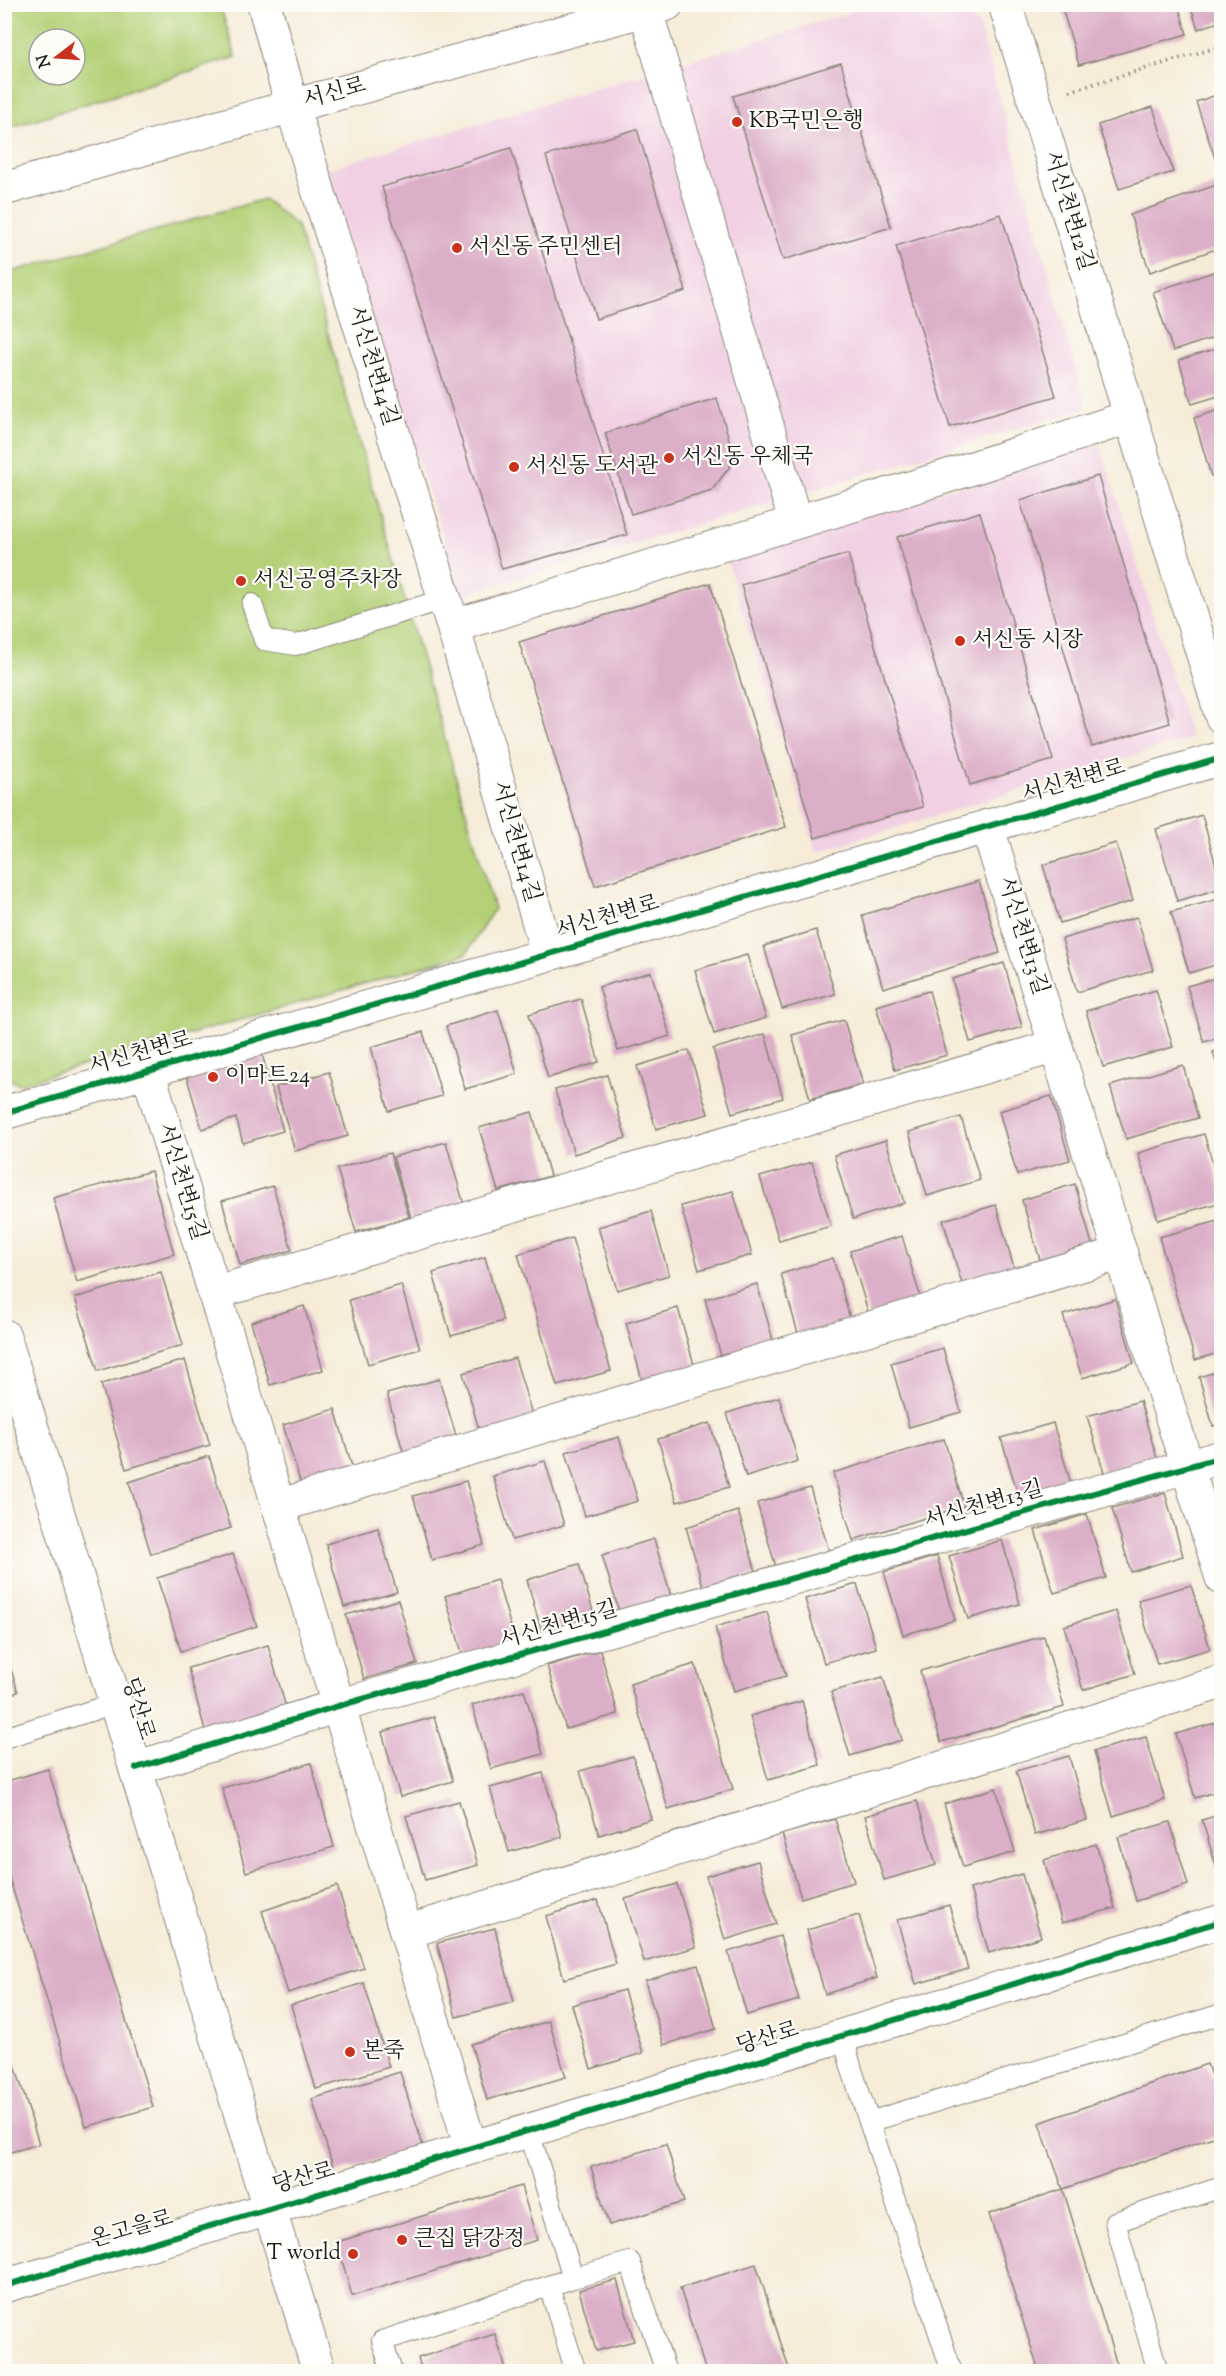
<svg xmlns="http://www.w3.org/2000/svg" width="1226" height="2376" viewBox="0 0 1226 2376" font-family="'Sorts Mill Goudy','Noto Serif KR',serif">
<style>
.built{fill:#f1d0e3}
.green{fill:#b3d076;stroke:#687649;stroke-width:1.5;fill-rule:evenodd}
.building{fill:#dcafc8}
.lines{fill:none;stroke-linecap:round;stroke-linejoin:round}
.service-casing{stroke:#89847a;stroke-width:22}
.minor-casing{stroke:#89847a;stroke-width:35}
.tertiary-casing{stroke:#89847a;stroke-width:35}
.path{stroke:#89847a;stroke-width:4;stroke-dasharray:1.5 4.5;stroke-linecap:butt}
.service{stroke:#fff;stroke-width:20}
.minor{stroke:#fff;stroke-width:33}
.tertiary{stroke:#fff;stroke-width:33}
.cycleway-casing{stroke:#fdfcf7;stroke-width:10}
.cycleway{stroke:#00873e;stroke-width:6}
.poi-dot{fill:#c8321e;stroke:#fdfcf7;stroke-width:2}
.labels{text-anchor:middle;dominant-baseline:central;stroke-width:4.5;stroke-linejoin:round;paint-order:stroke}
.street-label{font-size:22px;fill:#1c1c1c;stroke:#fdfcf7}
.poi-label{font-size:22px;fill:#1c1c1c;stroke:#fdfcf7;text-anchor:start}
</style>
<rect width="100%" height="100%" fill="#fdfcf7"/>
<filter id="ink" filterUnits="userSpaceOnUse"><feTurbulence type="fractalNoise" baseFrequency=".0167" numOctaves="2"/><feDisplacementMap in="SourceGraphic" scale="12" xChannelSelector="R" yChannelSelector="G"/><feConvolveMatrix kernelMatrix="1 2 1 2 8 2 1 2 1" color-interpolation-filters="sRGB"/></filter>
<filter id="wash" filterUnits="userSpaceOnUse"><feTurbulence type="fractalNoise" baseFrequency=".008" numOctaves="4" result="noise"/><feDisplacementMap in="SourceGraphic" scale="24" xChannelSelector="R" yChannelSelector="G"/><feGaussianBlur stdDeviation="1.35" result="paint"/><feColorMatrix in="noise" values="0 0 0 0 0 0 0 0 0 0 0 0 0 0 0 0 0 1.4 0 .05"/><feComposite in="paint" operator="in"/></filter>
<g filter="url(#wash)">
<rect width="100%" height="100%" fill="#f6ecd8"/>
<path class="built" d="M876,5H953L979,25L1087,408L462,595L323,170Z
M1100,444L1191,738L816,852L726,557Z"/>
<path class="green" d="M5,4L220,5L236,57L5,129ZM39,39H75V75H39Z
M264,199L297,226L494,909L466,954L20,1084L5,1078L4,274Z"/>
<g id="blocks">
<path class="building" d="M1061,4H1178L1187,34L1079,65Z
M1190,4H1222V21L1198,29Z
M841,63L891,227L783,260L733,96Z
M1222,93V162L1217,164L1196,102Z
M1153,107L1173,172L1119,189L1098,125Z
M637,129L686,291L596,319L546,156Z
M511,148L627,535L502,569L382,187Z
M1222,183V247L1150,272L1130,215Z
M1001,214L1056,396L950,427L896,246Z
M1222,269V335L1173,351L1153,292Z
M1222,347V395L1192,404L1179,360Z
M717,398L735,460L712,490L631,514L605,433Z
M1222,409V472L1211,476L1194,418Z
M1098,476L1170,723L1092,747L1020,500Z
M980,512L1053,760L970,785L897,537Z
M848,554L923,807L815,838L741,585Z
M710,583L786,827L595,886L519,642Z
M1202,815L1222,888L1177,901L1156,829Z
M1116,843L1133,901L1060,923L1043,865Z
M979,881L1000,953L883,988L862,915Z
M1222,898V963L1189,973L1171,912Z
M1137,917L1153,970L1077,992L1062,939Z
M816,930L835,994L782,1009L764,946Z
M747,955L766,1018L714,1034L695,970Z
M1004,963L1022,1027L970,1042L952,979Z
M651,972L670,1036L618,1051L599,987Z
M1222,976V1037L1204,1042L1187,986Z
M1156,990L1173,1047L1103,1067L1086,1011Z
M929,991L947,1055L895,1070L876,1006Z
M581,999L599,1062L548,1078L529,1014Z
M498,1010L517,1074L465,1089L446,1026Z
M844,1020L863,1084L810,1099L792,1035Z
M423,1032L442,1096L389,1111L371,1047Z
M765,1034L783,1098L732,1113L713,1049Z
M260,1047L283,1131L243,1143L236,1118L202,1129L185,1071Z
M689,1050L708,1114L656,1129L637,1066Z
M1222,1050V1079H1221L1213,1052Z
M1183,1065L1198,1118L1126,1139L1110,1086Z
M329,1072L348,1136L295,1151L276,1087Z
M607,1075L626,1138L574,1154L555,1090Z
M1051,1096L1070,1160L1017,1175L999,1111Z
M532,1112L550,1176L498,1191L479,1128Z
M961,1117L980,1180L927,1196L909,1132Z
M1204,1134L1222,1194V1202L1158,1220L1138,1153Z
M886,1140L904,1203L853,1219L834,1155Z
M446,1142L464,1205L412,1221L393,1157Z
M390,1153L409,1217L356,1232L337,1169Z
M812,1162L831,1226L779,1241L760,1177Z
M151,1171L174,1254L77,1282L53,1198Z
M1075,1184L1093,1248L1041,1263L1022,1200Z
M273,1186L292,1250L240,1265L222,1201Z
M733,1191L752,1255L699,1270L681,1206Z
M996,1205L1014,1268L962,1284L943,1220Z
M651,1211L669,1275L617,1290L598,1227Z
M1222,1220V1352L1195,1360L1159,1237Z
M902,1236L921,1299L869,1315L850,1251Z
M572,1238L611,1371L557,1386L518,1254Z
M485,1257L503,1321L451,1336L433,1273Z
M833,1258L851,1322L799,1337L781,1274Z
M161,1272L183,1345L98,1371L75,1298Z
M757,1284L775,1347L723,1363L705,1299Z
M401,1285L420,1349L368,1364L349,1300Z
M1115,1299L1134,1363L1082,1378L1063,1315Z
M304,1306L323,1370L270,1385L251,1322Z
M678,1308L696,1372L644,1387L626,1323Z
M943,1348L961,1412L909,1427L891,1363Z
M515,1358L534,1421L481,1437L463,1373Z
M185,1360L210,1445L126,1469L101,1384Z
M1222,1370V1424L1213,1426L1199,1377Z
M439,1379L458,1442L405,1458L387,1394Z
M779,1397L798,1461L746,1477L727,1413Z
M1140,1401L1159,1465L1106,1479L1087,1416Z
M335,1409L354,1473L302,1488L283,1425Z
M710,1423L729,1487L677,1502L658,1439Z
M1053,1423L1072,1487L1020,1501L1001,1438Z
M619,1437L638,1501L585,1516L566,1452Z
M944,1439L964,1506L853,1540L833,1473Z
M209,1456L231,1528L151,1554L129,1482Z
M545,1461L564,1525L512,1540L493,1476Z
M466,1481L484,1545L432,1560L413,1496Z
M810,1488L829,1551L776,1567L757,1503Z
M1165,1493L1183,1556L1131,1572L1112,1508Z
M738,1511L757,1575L704,1590L686,1527Z
M1087,1514L1106,1578L1054,1593L1035,1530Z
M378,1528L397,1592L344,1607L326,1544Z
M654,1539L673,1603L621,1618L602,1555Z
M1002,1540L1020,1604L968,1619L949,1556Z
M233,1554L257,1626L181,1651L157,1578Z
M937,1556L955,1620L903,1635L884,1572Z
M579,1564L598,1628L545,1644L527,1580Z
M497,1580L516,1644L464,1659L445,1596Z
M857,1584L876,1648L824,1663L805,1599Z
M1191,1585L1210,1649L1157,1664L1138,1600Z
M398,1600L417,1664L364,1679L346,1615Z
M1116,1611L1135,1674L1083,1690L1064,1626Z
M767,1612L786,1676L734,1691L715,1627Z
M1044,1636L1064,1707L941,1742L920,1671Z
M268,1645L287,1711L206,1734L188,1668Z
M4,1647L18,1692L4,1696Z
M600,1650L618,1714L566,1729L547,1666Z
M695,1664L733,1789L668,1809L630,1684Z
M883,1677L902,1740L850,1756L831,1692Z
M524,1690L543,1754L491,1769L472,1705Z
M802,1701L820,1765L768,1780L750,1716Z
M434,1717L453,1781L400,1797L382,1732Z
M1222,1721V1790L1195,1798L1176,1734Z
M1146,1737L1165,1800L1113,1816L1094,1751Z
M633,1756L651,1819L599,1835L580,1771Z
M1069,1756L1087,1820L1035,1835L1016,1771Z
M311,1763L334,1847L246,1872L222,1788Z
M48,1769L153,2107L86,2127L4,1861V1782Z
M543,1773L562,1837L509,1852L490,1788Z
M996,1788L1015,1852L963,1867L944,1804Z
M459,1801L478,1865L425,1880L406,1816Z
M917,1801L936,1865L884,1880L865,1816Z
M1222,1814V1882H1221L1202,1820Z
M835,1819L854,1882L801,1898L782,1834Z
M1170,1822L1188,1885L1136,1901L1118,1837Z
M1096,1844L1115,1908L1062,1923L1044,1860Z
M758,1861L776,1924L725,1940L706,1876Z
M1022,1874L1041,1937L989,1953L970,1889Z
M677,1884L696,1947L644,1962L625,1899Z
M337,1886L364,1968L288,1993L262,1911Z
M598,1900L616,1964L564,1979L546,1916Z
M949,1905L968,1969L916,1984L897,1920Z
M859,1915L877,1978L825,1994L807,1930Z
M495,1928L514,2002L456,2017L437,1943Z
M780,1936L799,2000L747,2015L728,1952Z
M698,1965L716,2029L664,2045L645,1981Z
M364,1983L389,2067L316,2089L291,2005Z
M624,1990L643,2053L591,2069L572,2005Z
M549,2021L566,2077L487,2100L471,2044Z
M4,2029L39,2144L4,2154Z
M1207,2064L1222,2107V2134L1063,2189L1039,2123Z
M400,2072L423,2146L335,2173L312,2099Z
M666,2144L684,2202L609,2225L591,2167Z
M521,2186L537,2240L352,2296L337,2242Z
M1063,2189L1119,2372H1039L989,2214Z
M756,2264L790,2372H706L680,2288Z
M617,2280L634,2341L596,2351L579,2290Z
M495,2334L507,2372H422L418,2358Z"/>
</g>
</g>
<g filter="url(#ink)">
<use href="#blocks" fill-opacity="0" stroke="#89847a" stroke-width="1.5"/>
<g class="lines">
<defs>
<path id="service" d="M252,604L264,640L296,645L445,599
M4,1738L116,1703
M843,2035L851,2067L952,2372
M869,2122L1222,2014
M573,2278L630,2262L666,2372
M549,2286L576,2372
M392,2372L382,2341L573,2278L529,2131
M1158,2372L1115,2222L1222,2187"/>
<path id="minor" d="M264,4L292,106L453,626L548,955
M1005,4L1222,717
M646,11L795,521
M453,626L923,484L1130,417
M987,826L1222,1578
M148,1071L471,2148
M4,1113L1222,758
M214,1293L1056,1046
M278,1506L1121,1253
M136,1768L338,1706L1222,1457
M406,1932L1222,1682
M269,2209L1222,1921"/>
<path id="tertiary" d="M4,189L292,106L667,4
M4,1336L319,2372
M4,2286L269,2209"/>
</defs>
<use href="#service" class="service-casing"/>
<use href="#minor" class="minor-casing"/>
<use href="#tertiary" class="tertiary-casing"/>
<path class="path" d="M1070,91L1222,46"/>
<use href="#service" class="service"/>
<use href="#minor" class="minor"/>
<use href="#tertiary" class="tertiary"/>
<defs>
<path id="cycleway" d="M4,1113L1222,758
M136,1768L338,1706L1222,1457
M4,2286L269,2209L1222,1921"/>
</defs>
<use href="#cycleway" class="cycleway-casing"/>
<use href="#cycleway" class="cycleway"/>
</g>
</g>
<g class="poi-dot">
<circle cx="737" cy="122" r="6"/>
<circle cx="457" cy="248" r="6"/>
<circle cx="669" cy="458" r="6"/>
<circle cx="514" cy="467" r="6"/>
<circle cx="241" cy="581" r="6"/>
<circle cx="960" cy="641" r="6"/>
<circle cx="213" cy="1077" r="6"/>
<circle cx="350" cy="2052" r="6"/>
<circle cx="402" cy="2240" r="6"/>
<circle cx="353" cy="2254" r="6"/>
</g>
<g class="labels">
<g class="street-label">
<text transform="translate(335 94) rotate(-15)">서신로</text>
<text transform="translate(1068 211) rotate(73)">서신천변12길</text>
<text transform="translate(372 366) rotate(73)">서신천변14길</text>
<text transform="translate(1074 782) rotate(-16)">서신천변로</text>
<text transform="translate(515 842) rotate(74)">서신천변14길</text>
<text transform="translate(608 918) rotate(-16)">서신천변로</text>
<text transform="translate(1022 936) rotate(73)">서신천변13길</text>
<text transform="translate(141 1054) rotate(-16)">서신천변로</text>
<text transform="translate(181 1182) rotate(73)">서신천변15길</text>
<text transform="translate(984 1506) rotate(-16)">서신천변13길</text>
<text transform="translate(559 1626) rotate(-16)">서신천변15길</text>
<text transform="translate(137 1709) rotate(73)">당산로</text>
<text transform="translate(768 2039) rotate(-17)">당산로</text>
<text transform="translate(304 2179) rotate(-16)">당산로</text>
<text transform="translate(132 2230) rotate(-16)">온고을로</text>
</g>
<g class="poi-label">
<text x="749" y="122">KB국민은행</text>
<text x="469" y="248">서신동 주민센터</text>
<text x="681" y="458">서신동 우체국</text>
<text x="526" y="467">서신동 도서관</text>
<text x="253" y="581">서신공영주차장</text>
<text x="972" y="641">서신동 시장</text>
<text x="225" y="1077">이마트24</text>
<text x="362" y="2052">본죽</text>
<text x="414" y="2240">큰집 닭강정</text>
<text x="341" y="2254" text-anchor="end">T world</text>
</g>
</g>
<rect width="1226" height="2376" fill="none" stroke="#fdfcf7" stroke-width="24"/>
<g transform="translate(57 57) rotate(253)"><circle r="28" fill="#fdfcf7" stroke="#a3a29f" stroke-width="1.5"/>
<path d="M0-4.5L10 22L0 15L-10 22Z" fill="#c8321e"/>
<text y="-9" font-size="16" font-weight="bold" text-anchor="middle" fill="#1c1c1c">N</text>
</g>
</svg>
